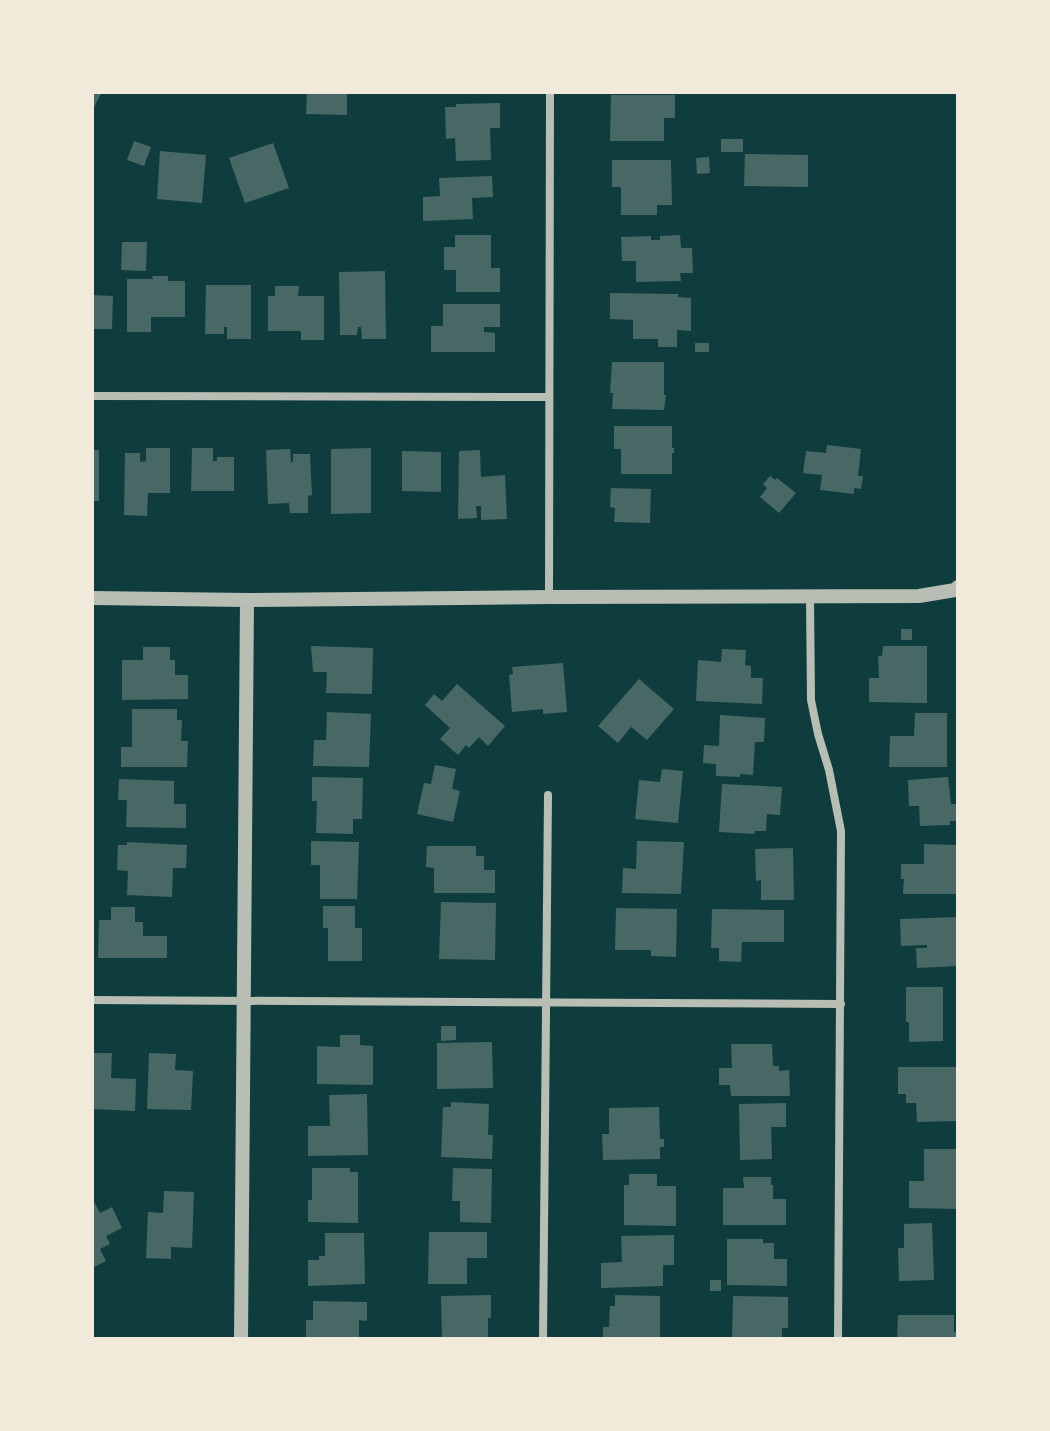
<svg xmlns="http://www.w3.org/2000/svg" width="1050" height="1431" viewBox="0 0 1050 1431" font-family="'Fira Sans Condensed',sans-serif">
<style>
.building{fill:#486865}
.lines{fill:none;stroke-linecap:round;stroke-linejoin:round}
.minor{stroke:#b8beb3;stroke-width:8}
.tertiary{stroke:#b8beb3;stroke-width:14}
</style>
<rect width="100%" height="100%" fill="#0f3d3e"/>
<path class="building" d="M92,92H102L92,111Z
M307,92H347V115L306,114Z
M611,95H675V118H664V141H610Z
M500,103V128H490L491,160L456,161L455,138L446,139L445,107H456V104Z
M721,139H743V152H721Z
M134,141L151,147L144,166L127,160Z
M273,143L289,188L245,203L229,158Z
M160,151L206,155L202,203L157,199Z
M745,154L808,155V187L744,186Z
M709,157L710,173L697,174L696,158Z
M612,160H671L672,205H657V215H621V187H612Z
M492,176L493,197L472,198L473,219L423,221V197L440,196L439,178Z
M455,235H491V268H500V292H456V270H444V247H455Z
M680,235L681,248H692L693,273H680L681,281L636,282V261H622L621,237L651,236V240H660V236Z
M122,242H147L146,271L121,270Z
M385,271L386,339H362L361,327H358L357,335H340L339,272Z
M152,276H168V281H185V317H151V332H127V279H153Z
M206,285H251V339H227V327H224V334H205Z
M275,286H299L298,296H324V340H301V331H268V296H275Z
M610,293L678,294V297L691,298V331L677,330V347H658V339H633V320L610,319Z
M92,295L113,296L112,329H92Z
M443,304H500V327H484V332L495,333V352H431V326H443Z
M695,343H709V352H695Z
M612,362H664V395H666L664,410L612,409L613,393H610Z
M614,426H672V448H674V453H672V474H621V449H614Z
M827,445L861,449L858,476H863L861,489L854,488V494L820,490L822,475L803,473L806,451L826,453Z
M146,448H170V493H148L147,516L124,515L125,453H140V462L146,461Z
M192,448H213V461H217V457H234V491H191Z
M371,448V513L331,514V449Z
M290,449L291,462H293V454H310L312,495L308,496V513H290L289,503L268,504L266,450Z
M92,450H99V501H92Z
M480,450L481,477L505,475L507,519L481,520V506H476L477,518L458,519L459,451Z
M402,451L441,452V492L402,491Z
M770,476L775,480L777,478L796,493L779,513L760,497L767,488L763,484Z
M611,488L651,489L650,523L614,522L615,508L610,507Z
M901,629H912V640H901Z
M311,646L373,648L372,694L326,693L327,672H313Z
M883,646H927V703L869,702V678H879L878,656H882Z
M143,647H170V660H175V675H188V699L122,700V660H143Z
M722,649L746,650L745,665L751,666V678H763L762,704L696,701L698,660L721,662Z
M563,663L567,712L543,714V709L512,712L509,675L513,674L512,667Z
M639,679L674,709L647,740L631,727L618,743L598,726Z
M457,684L505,726L488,746L479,737L469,748L466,745L458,755L440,739L450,728L425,705L434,694L442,701Z
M132,709H177V720H182L181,741H188L187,767H121V747H132Z
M327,712L371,714L369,767L313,766L314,740H326Z
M915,713H947V767H889L890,736H914Z
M720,715L765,718L764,742H755L753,775L740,774V777L716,776V764L703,763L704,745L719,746Z
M435,765L456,769L452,789L460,791L453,822L417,814L424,783L431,784Z
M662,769L683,771L678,823L635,819L639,780L660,782Z
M312,777L363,778L362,819H353V834L316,833L317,801H312Z
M948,777L951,804H958V821H950V825L920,826L919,806H909L908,780Z
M119,779L174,781V804H186V828L126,827L127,800H118Z
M722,784L782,787L780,815L767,814L766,831H755L754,834L719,832Z
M311,841L359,842L357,899H320V865H311Z
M637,841L684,842L681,894L622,893L623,868L636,869Z
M127,842L187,845L186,868H173L172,897L127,895L128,871L117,870L118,845H127Z
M924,844L958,845V894H903L904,879H901V864H924Z
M427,846H476V856H484V870H495V893H434V868L426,867Z
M793,848L794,900H761V880L756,881L755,849Z
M441,902L496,903L495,960L439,959Z
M323,906H355V928H362V961H328V928H323Z
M111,907H135V922H143V936H167V958H98L99,920H111Z
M616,908L677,909L676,957L651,956V950H615Z
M712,909L784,910V942H742L741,962L719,961V948H711Z
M958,917V966L917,968L916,948H927V945L901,946L900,919Z
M906,987H943V1041L909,1042V1022H906Z
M441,1026H456V1040L441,1041Z
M340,1035H360V1045L373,1046V1085L317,1084V1046L340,1047Z
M492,1042L493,1088L437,1089V1043Z
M731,1044H772L773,1066H779V1071L789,1070L790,1096H731L730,1085H719V1068H732Z
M92,1053H112L111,1078L136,1079L135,1111L92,1109Z
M149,1053L176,1054L175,1070L193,1071L191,1110L147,1109Z
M898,1067H958V1121L917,1122L916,1103H906V1094H898Z
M367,1094L368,1155L308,1156V1126H330L329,1095Z
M451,1102L489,1104L488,1135H493L492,1159L441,1157L443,1107H451Z
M786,1103V1127H771L772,1159L740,1160L739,1104Z
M659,1107L660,1139H664V1147H660V1159L603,1160L602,1134H609V1108Z
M924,1149H958V1209L909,1208V1181H924Z
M312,1168H350V1172H358V1223L308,1222V1200H312Z
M453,1168L492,1169L491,1223L460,1222V1201H452Z
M629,1174H657V1186H676V1226L624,1225V1185H629Z
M743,1177H771V1185H773V1199H786V1225H723V1188H744Z
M164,1191L194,1192L192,1248L171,1247V1259L146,1258L148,1212L163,1213Z
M92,1198L100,1213L112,1207L122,1228L106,1236L110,1244L100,1249L106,1261L92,1268Z
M932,1223L934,1280L899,1281L898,1248H904V1224Z
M429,1232H487V1258H467V1284H428Z
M325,1233H364L365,1284L308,1286V1260H319V1256H325Z
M674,1235V1265H663V1286L601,1288V1263L622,1262L621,1236Z
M727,1239H763V1243H774V1259H787V1286L727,1285Z
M710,1280H721V1291H710Z
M491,1295V1318H488V1339H442L441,1296Z
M615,1295L660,1296V1339H603V1327H609L610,1306H615Z
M733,1296L788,1297V1328H782V1339H732Z
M313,1301L367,1302V1321L359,1320V1339H306V1320H313Z
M898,1315H954V1332H958V1339H897Z"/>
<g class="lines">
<path class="minor" d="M92,396L549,397
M549,597L550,92
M810,597L811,700L818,734L829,770L841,831L838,1339
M92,1000L841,1004
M543,1339L548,795"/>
<path class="tertiary" d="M92,598L247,600L549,597L919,596L955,590L958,587
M241,1339L247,600"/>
</g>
<rect width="1050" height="1431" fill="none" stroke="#f1e9da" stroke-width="188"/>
</svg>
